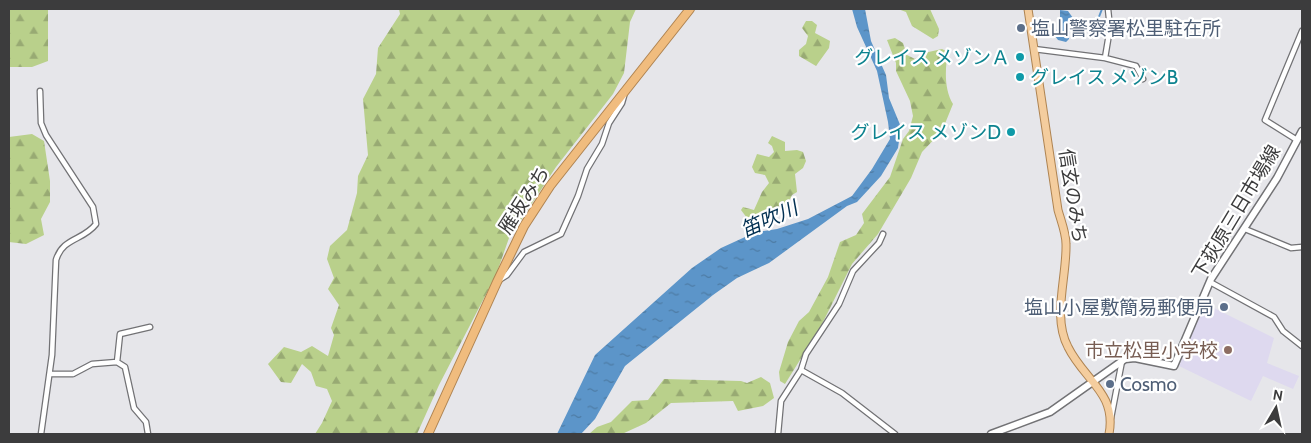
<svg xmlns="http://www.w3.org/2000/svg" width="1311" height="443" viewBox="0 0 1311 443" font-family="Cabin,'Noto Sans JP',sans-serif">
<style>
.education{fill:#ded9ef}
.forest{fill:url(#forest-firs)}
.water{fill:url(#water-ripples)}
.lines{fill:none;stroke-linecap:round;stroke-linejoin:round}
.stream{stroke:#5c95c9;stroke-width:2}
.minor-casing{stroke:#727275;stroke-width:7}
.secondary-casing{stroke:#727275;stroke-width:9}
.primary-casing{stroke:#af8452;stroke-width:9}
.trunk-casing{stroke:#af8452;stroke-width:10}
.minor{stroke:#fff;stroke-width:4.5}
.secondary{stroke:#fff;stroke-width:6}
.primary{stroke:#f4cd9e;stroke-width:7}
.trunk{stroke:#f0bc7e;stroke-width:8}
.service-dot{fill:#5c6f8a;stroke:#fff;stroke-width:2}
.culture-dot{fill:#0f9aa8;stroke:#fff;stroke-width:2}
.education-dot{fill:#8d6e63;stroke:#fff;stroke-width:2}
.labels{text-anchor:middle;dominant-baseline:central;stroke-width:4.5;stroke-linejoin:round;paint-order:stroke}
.service-label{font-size:19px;fill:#4e5e75;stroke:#fff;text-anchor:start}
.culture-label{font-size:19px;fill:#0d838f;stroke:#fff;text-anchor:end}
.street-label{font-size:19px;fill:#3c3c3d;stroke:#fff}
.education-label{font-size:19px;fill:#785e54;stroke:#fff;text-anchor:end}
.water-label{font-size:20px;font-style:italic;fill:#023052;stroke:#fff}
</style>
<defs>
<pattern id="forest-firs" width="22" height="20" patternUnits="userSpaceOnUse" patternTransform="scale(1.25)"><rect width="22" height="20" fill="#b9d08b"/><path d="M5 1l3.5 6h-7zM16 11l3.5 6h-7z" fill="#98aa73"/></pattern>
<pattern id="water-ripples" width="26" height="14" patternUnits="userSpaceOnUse" patternTransform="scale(1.25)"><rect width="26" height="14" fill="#5c95c9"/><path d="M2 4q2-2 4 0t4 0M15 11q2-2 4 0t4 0" fill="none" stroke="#4d7ba4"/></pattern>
</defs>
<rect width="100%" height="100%" fill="#e6e6ea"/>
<path class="education" d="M1204,303L1274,338L1267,363L1299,376L1293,389L1263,376L1251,401L1179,366Z"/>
<path class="forest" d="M9,9H48V61L32,67H10L9,94Z
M399,9H636L630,22L624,73L613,94L556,167L509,238L496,275L439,385L417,434H315L322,423L332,401L327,389L316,386L311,372L302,364L291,383L281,382L268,364L284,347L301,352L312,346L328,356L334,335L331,328L339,305L328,289L334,278L327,259L330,246L347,230L357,193L358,176L368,155L363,99L376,74L378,48L400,14Z
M898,9H930L939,29L938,36L933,39L912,26L906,12Z
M806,21H812L817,25L815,33L830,41L829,48L816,66L799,56V50L806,44L808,36L802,28Z
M895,38L903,43L907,55L915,59L924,53L942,49L948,52C945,69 944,89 953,104L942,131L922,152L911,178L878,234L852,264L820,328L785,384L780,381L779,372L788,342L799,321L809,312L828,277L840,242L856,235L864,223L862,214L890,177L903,139L909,131L913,116L910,101L896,71V63L887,40Z
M32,134L44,141L50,181V202L41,219L44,235L26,244L9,242V137Z
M772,136L785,142V151L797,150L803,152L806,161L803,168L795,174L797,192L792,195L785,210L747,218L741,210L743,207L754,210L762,192L769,183L765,175L755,173L752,167L757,154L769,157L774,152L772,146L768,143Z
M761,377L770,383L774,398L763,406L738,411L733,401L671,403L646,423L622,434H589L597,427L611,422L632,401L648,400L664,379L741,381L747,383Z"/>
<path class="water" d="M852,9H865L871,41L886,75L889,98L901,127L898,148L881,176L857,202L847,206L769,263L737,278L713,295L625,366L595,419L581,434H557L595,355L692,268L721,248L756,232L777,229L808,219L852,196L872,169L890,139L888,122L877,71L857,27Z
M1060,10L1068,11L1073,18L1070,23L1069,39L1066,42L1058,40L1055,36L1060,18Z"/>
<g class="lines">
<path class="stream" d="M1073,19L1095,23
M1097,22L1102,9"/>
<defs>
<path id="minor" d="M1034,49L1105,58L1136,66L1143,79
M1105,58L1110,28L1108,9
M40,91L41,123L46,135L93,207L96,224C83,241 63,237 56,260L52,355L41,434
M1297,140L1265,120L1302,31
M1245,229L1291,248L1302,247
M499,280L507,275L524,252L561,234L578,196L587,169L602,144L609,123L622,103L624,96
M1210,282L1274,317L1283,331L1302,346
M117,362L120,334L150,327
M801,370L806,354L839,304L853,271L879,243L883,234
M50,374H73L92,364L117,362L125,367L134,408L146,422L148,434
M1111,418L1122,361
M778,434L781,401L801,370L842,393L895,434"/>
<path id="secondary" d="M991,434L1050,412L1125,359L1135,358L1174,366L1211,279L1277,178L1302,131"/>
<path id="primary" d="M1028,9L1058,210C1061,221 1066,233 1066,244C1067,277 1052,317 1068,347C1084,380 1117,393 1109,434"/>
<path id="trunk" d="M428,434L497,282L524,226L550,186L690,9"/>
</defs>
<use href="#minor" class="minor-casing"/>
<use href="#secondary" class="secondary-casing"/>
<use href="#primary" class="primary-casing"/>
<use href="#trunk" class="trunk-casing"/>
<use href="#minor" class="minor"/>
<use href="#secondary" class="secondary"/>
<use href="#primary" class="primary"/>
<use href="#trunk" class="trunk"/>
</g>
<g class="service-dot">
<circle cx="1021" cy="28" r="5"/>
<circle cx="1224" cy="307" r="5"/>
<circle cx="1110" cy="384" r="5"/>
</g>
<g class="culture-dot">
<circle cx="1020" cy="57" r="5"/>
<circle cx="1020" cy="77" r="5"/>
<circle cx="1011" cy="132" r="5"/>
</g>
<circle class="education-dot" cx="1228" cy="350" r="5"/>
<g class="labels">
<g class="service-label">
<text x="1031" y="28">塩山警察署松里駐在所</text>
<text x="1214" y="307" text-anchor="end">塩山小屋敷簡易郵便局</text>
<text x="1120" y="384">Cosmo</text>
</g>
<g class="culture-label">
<text x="1010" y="57">グレイス メゾンＡ</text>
<text x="1030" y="77" text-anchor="start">グレイス メゾンB</text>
<text x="1001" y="132">グレイス メゾンD</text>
</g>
<g class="street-label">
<text transform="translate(1073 196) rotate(81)">信玄のみち</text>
<text transform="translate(524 200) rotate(-57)">雁坂みち</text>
<text transform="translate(1236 212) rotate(-59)">下荻原三日市場線</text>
</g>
<g class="education-label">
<text x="1218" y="350">市立松里小学校</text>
</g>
<g class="water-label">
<text transform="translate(769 219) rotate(-24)">笛吹川</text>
</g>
</g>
<rect width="1311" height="443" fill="none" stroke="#3c3c3d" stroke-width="20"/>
<g transform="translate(1276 408) rotate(9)" stroke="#ffffff" stroke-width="4" paint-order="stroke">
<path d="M0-4L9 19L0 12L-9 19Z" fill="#3c3c3d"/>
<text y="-8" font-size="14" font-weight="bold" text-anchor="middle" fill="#3c3c3d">N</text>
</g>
</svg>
